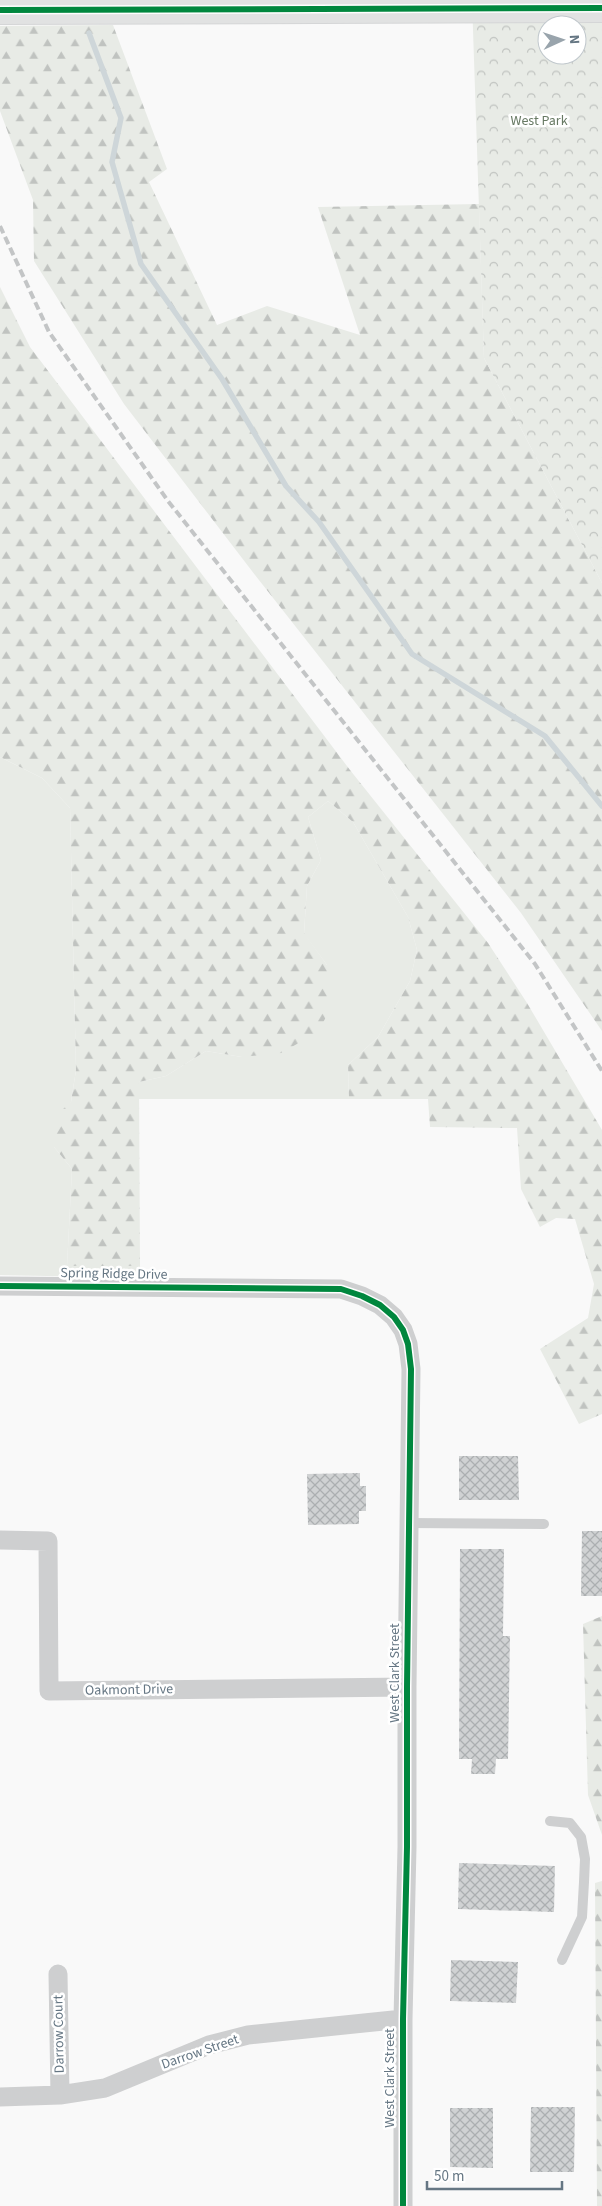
<svg xmlns="http://www.w3.org/2000/svg" width="602" height="2206" viewBox="0 0 602 2206" font-family="'Source Sans 3',sans-serif">
<style>
.grass{fill:#e8ebe6}
.forest{fill:url(#forest-firs)}
.park{fill:url(#park-crowns);fill-rule:evenodd}
.lines{fill:none;stroke-linecap:round;stroke-linejoin:round}
.stream{stroke:#ced6d9;stroke-width:5.5}
.building{fill:url(#building-cross-hatch)}
.secondary-casing{stroke:#d5d6d7;stroke-width:30}
.lane{stroke:#cecfd0;stroke-width:10}
.street{stroke:#cecfd0;stroke-width:19}
.secondary{stroke:#e1e2e2;stroke-width:28}
.rail{stroke:#c3c5c6;stroke-width:4;stroke-dasharray:8 4;stroke-linecap:butt}
.cycleway-casing{stroke:#fff;stroke-width:9}
.cycleway{stroke:#00873e;stroke-width:6}
.labels{text-anchor:middle;dominant-baseline:central;stroke-width:5;stroke-linejoin:round;paint-order:stroke}
.park-label{font-size:14px;fill:#687a64;stroke:#fff}
.street-label{font-size:14px;fill:#657683;stroke:#fff}
</style>
<defs>
<pattern id="forest-firs" width="22" height="20" patternUnits="userSpaceOnUse" patternTransform="scale(1.25)"><rect width="22" height="20" fill="#e8ebe6"/><path d="M5 1l3.5 6h-7zM16 11l3.5 6h-7z" fill="#c0c3c0"/></pattern>
<pattern id="park-crowns" width="20" height="18" patternUnits="userSpaceOnUse" patternTransform="scale(1.25)"><rect width="20" height="18" fill="#e8ebe6"/><path d="M2 6a3 3 0 1 1 6 0M12 15a3 3 0 1 1 6 0" fill="none" stroke="#c0c3c0"/></pattern>
<pattern id="building-cross-hatch" width="8" height="8" patternUnits="userSpaceOnUse" patternTransform="scale(1.25)"><rect width="8" height="8" fill="#d0d2d3"/><path d="M0 0l8 8M0 8l8-8" fill="none" stroke="#acafb1"/></pattern>
</defs>
<rect width="100%" height="100%" fill="#f9f9f9"/>
<path class="grass" d="M0,757L42,778L70,808L76,1070L71,1102L54,1147L72,1169L67,1266H140L141,1278L0,1275Z
M328,801L353,822L408,917L417,950L410,981L378,1037L348,1065L349,1099H139V1082L166,1076L206,1051L242,1057L327,965L304,934L307,886L321,860L308,817Z"/>
<path class="forest" d="M113,25L167,169L149,182L217,325L267,306L360,335L318,207L479,204L484,358L602,583V1031L521,913L255,575L124,404L34,261L33,200L0,111V26Z
M0,287L30,347L350,770L488,943L527,1003L602,1130V1414L579,1424L540,1349L588,1318L594,1284L575,1219L556,1218L540,1227L521,1189L517,1128L430,1127L428,1099H349L348,1065L378,1037L410,981L417,950L408,917L353,822L328,801L308,817L321,860L307,886L304,933L327,965L335,1000L318,1032L281,1053L242,1057L206,1051L166,1076L139,1082L140,1266H67L72,1169L54,1147V1117L71,1102L76,1070L70,808L42,778L0,757Z
M602,1616V1835L588,1795L583,1624Z
M602,1881V2206H597L595,1883Z"/>
<path class="park" d="M472,0H602V583L484,358ZM547,25H577V55H547Z"/>
<g class="lines">
<path class="stream" d="M89,33L121,118L112,162L141,264L222,379L286,486L319,522L412,654L545,736L602,806"/>
</g>
<path class="building" d="M459,1456H518L519,1500H459Z
M360,1473V1486H366V1511H359V1524L308,1525L307,1474Z
M582,1531H602V1596H581Z
M460,1549H504L503,1636H510L508,1759H496L495,1774H471L472,1759H459Z
M459,1863L555,1866L554,1912L458,1909Z
M451,1960L518,1962L516,2003L450,2001Z
M531,2107H575L574,2172H530Z
M450,2108H493V2168L450,2167Z"/>
<g class="lines">
<defs>
<path id="secondary" d="M0,10L602,8"/>
</defs>
<use href="#secondary" class="secondary-casing"/>
<path class="lane" d="M410,1523L544,1524
M550,1821L570,1823L581,1837L585,1859L584,1882L582,1917L562,1960"/>
<path class="street" d="M0,1286L341,1289L362,1296L380,1305L394,1317L403,1330L408,1344L411,1369L407,1687V1847L403,2019V2206
M0,1540L48,1541L49,1691L407,1687
M58,1974L60,2095
M0,2097L60,2095L105,2088L209,2045L248,2035L403,2019"/>
<use href="#secondary" class="secondary"/>
<path class="rail" d="M0,226L49,332L168,501L535,964L602,1071"/>
<defs>
<path id="cycleway" d="M0,10L602,8
M0,1286L341,1289L362,1296L380,1305L394,1317L403,1330L408,1344L411,1369L407,1687V1847L403,2019V2206"/>
</defs>
<use href="#cycleway" class="cycleway-casing"/>
<use href="#cycleway" class="cycleway"/>
</g>
<g class="labels">
<g class="park-label">
<text x="539" y="121">West Park</text>
</g>
<g class="street-label">
<text transform="translate(114 1274) rotate(1)">Spring Ridge Drive</text>
<text transform="translate(395 1673) rotate(-90)">West Clark Street</text>
<text transform="translate(129 1690) rotate(-1)">Oakmont Drive</text>
<text transform="translate(59 2034) rotate(-91)">Darrow Court</text>
<text transform="translate(200 2052) rotate(-19)">Darrow Street</text>
<text transform="translate(390 2078) rotate(-90)">West Clark Street</text>
</g>
</g>
<g transform="translate(562 40) rotate(87)"><circle r="24" fill="#ffffff" stroke="#c1c8cd"/>
<path d="M0-4L9 19L0 12L-9 19Z" fill="#99a4ac"/>
<text y="-8" font-size="14" font-weight="bold" text-anchor="middle" fill="#657683">N</text>
</g>
<path d="M427 2181v8h135v-8" fill="none" stroke="#657683" stroke-width="2.5"/>
<text x="434" y="2181" font-size="15" fill="#657683" stroke="#ffffff" stroke-width="4" paint-order="stroke">50 m</text>
</svg>
